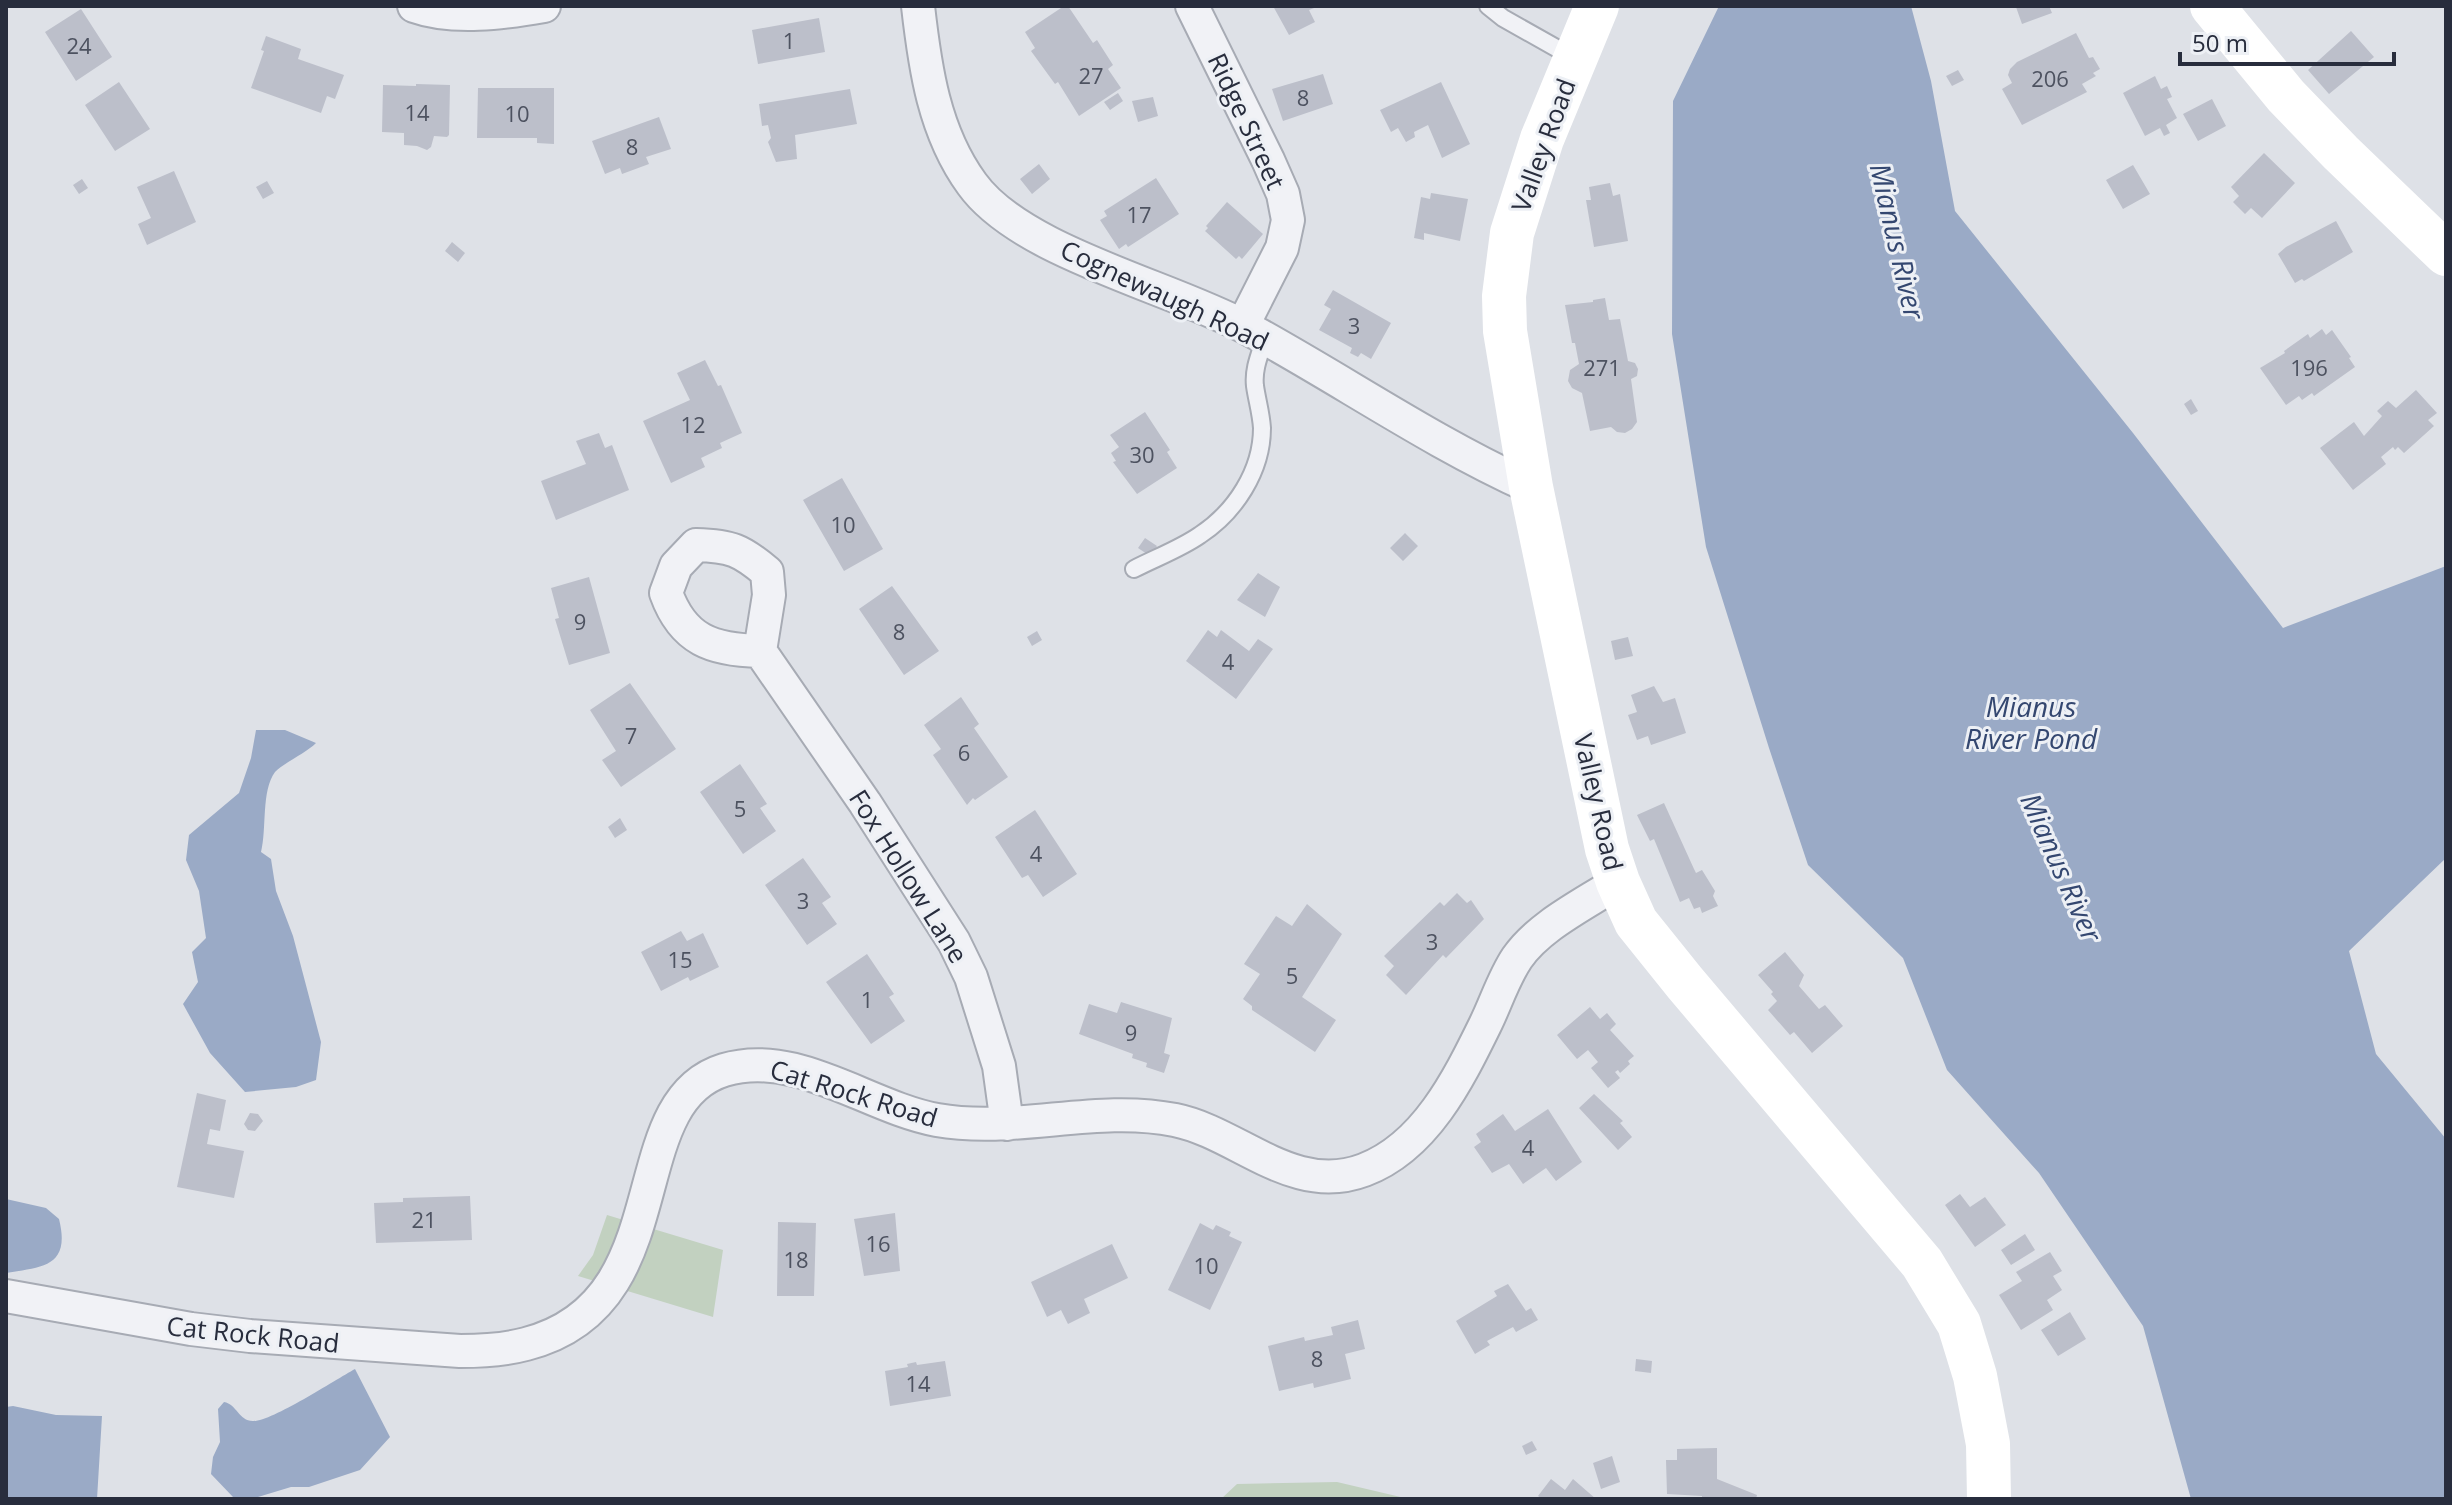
<svg xmlns="http://www.w3.org/2000/svg" width="2452" height="1505" viewBox="0 0 2452 1505" font-family="'Open Sans',sans-serif">
<style>
.green{fill:#c2d1c0}
.water{fill:#9aaac6}
.building{fill:#bcbfca}
.lines{fill:none;stroke-linecap:round;stroke-linejoin:round}
.lane-casing{stroke:#a7abb4;stroke-width:20}
.street-casing{stroke:#a7abb4;stroke-width:36}
.lane{stroke:#f1f2f6;stroke-width:16}
.street{stroke:#f1f2f6;stroke-width:32}
.secondary{stroke:#fff;stroke-width:44}
.labels{text-anchor:middle;dominant-baseline:central;stroke-width:6;stroke-linejoin:round;paint-order:stroke}
.number-label{font-size:22px;fill:#4d5260}
.street-label{font-size:26px;fill:#282d3d;stroke:#edf0f5}
.water-label{font-size:28px;font-style:italic;fill:#344770;stroke:#edf0f5}
</style>
<rect width="100%" height="100%" fill="#dee1e7"/>
<path class="green" d="M607,1215L723,1250L713,1317L578,1276L593,1255Z
M1337,1482L1409,1499H1221L1237,1484Z"/>
<path class="water" d="M1719,6H1911L1931,81L1955,211L2133,433L2283,628L2446,566V858L2349,951L2376,1054L2446,1139V1499H2191L2143,1326L2039,1173L1947,1070L1903,958L1808,865L1769,748L1706,547L1672,334L1673,101Z
M256,730H285L316,743C306,753 282,764 275,772C261,791 267,829 261,852L271,859L276,891L293,936L321,1042L316,1080L296,1087L245,1092L210,1053L183,1004L198,982L192,952L206,938L199,891L186,860L189,835L239,793L251,758Z
M6,1199L46,1208L59,1219C71,1267 42,1267 6,1273Z
M355,1369L390,1437L360,1470L309,1487H291L258,1497L239,1499L233,1497L211,1474L213,1457L220,1442L218,1409L224,1402C237,1404 239,1422 254,1421C272,1421 335,1380 355,1369Z
M13,1406L56,1415L102,1416L97,1499H6V1407Z"/>
<path class="building" d="M1064,6H1068L1093,43L1097,40L1113,65L1108,69L1121,88L1079,116L1058,82L1055,84L1031,51L1035,48L1025,32Z
M1273,6H1319L1309,10L1315,22L1289,35Z
M2019,6H2049L2052,13L2022,24L2016,7Z
M81,9L112,57L76,81L45,32Z
M819,18L825,52L758,64L752,30Z
M2351,31L2374,57L2329,94L2308,70Z
M2076,33L2089,58L2093,57L2100,69L2093,73L2096,76L2082,84L2087,92L2022,125L2002,89L2012,83L2008,75L2010,69L2017,62Z
M266,36L301,49L298,59L344,75L335,99L327,96L321,113L251,88L264,51L261,50Z
M1958,70L1964,80L1952,86L1946,76Z
M1323,74L1333,104L1283,121L1272,89Z
M2155,76L2161,89L2167,86L2172,97L2167,99L2177,118L2166,125L2170,133L2164,136L2160,128L2145,136L2123,93Z
M119,82L150,129L115,151L85,105Z
M1441,82L1470,144L1442,158L1428,125L1414,132L1415,137L1406,142L1398,128L1391,132L1380,110Z
M416,84L450,85L449,135L447,137L434,136L431,147L427,150L417,146L404,145V133L382,132L383,85L416,86Z
M478,88H554V144L537,143V138H477Z
M850,89L857,124L795,135L797,159L776,162L768,142L771,138L768,125L762,126L759,104Z
M1118,93L1123,101L1110,110L1104,102Z
M1153,97L1158,116L1138,122L1132,101Z
M2212,99L2226,126L2198,141L2183,114Z
M659,117L671,149L646,157L649,164L622,174L620,168L605,174L592,141Z
M2264,153L2295,183L2262,218L2251,208L2245,214L2233,202L2239,196L2231,187Z
M1039,164L1050,179L1032,194L1020,179Z
M2133,165L2150,194L2123,209L2106,180Z
M174,171L196,222L147,245L138,224L151,218L137,187Z
M1156,178L1179,214L1128,247L1126,244L1119,249L1100,220L1107,216L1104,211Z
M82,179L88,188L79,194L73,185Z
M267,181L274,193L263,199L256,187Z
M1610,183L1613,196L1620,194L1628,241L1594,247L1586,200H1591L1589,187Z
M1431,193L1468,199L1460,241L1424,233V240L1414,238L1421,197L1430,199Z
M1227,202L1263,234L1242,259L1239,256L1236,259L1205,231L1208,228L1206,226Z
M2336,221L2353,252L2304,281L2302,279L2295,283L2278,254L2286,247Z
M452,242L465,253L458,262L445,251Z
M1333,290L1391,323L1371,359L1361,353L1358,357L1350,353L1352,348L1319,330L1331,309L1324,305Z
M1605,298L1609,320L1620,319L1628,361L1635,363L1638,369L1637,376L1631,379L1637,422L1632,429L1625,433L1617,432L1611,427L1590,431L1582,393L1572,388L1568,381L1570,370L1579,364L1575,343H1572L1565,305L1593,302V300Z
M2322,329L2326,335L2332,330L2351,357L2349,358L2355,367L2314,396L2312,393L2302,400L2299,396L2286,405L2260,368L2285,353L2284,351L2308,334L2310,338Z
M705,360L718,386L721,385L742,433L720,443L722,448L701,458L705,467L671,483L643,421L690,400L677,373Z
M2416,390L2437,413L2428,420L2434,426L2404,453L2398,447L2395,450L2393,447L2381,457L2386,464L2353,490L2320,448L2354,422L2364,436L2382,416L2377,411L2388,401L2396,408Z
M2191,399L2198,411L2191,415L2184,404Z
M1145,412L1170,450L1167,452L1177,468L1137,494L1113,462L1116,461L1111,453L1119,447L1110,435Z
M599,433L605,448L612,445L629,490L556,520L541,481L586,464L576,441Z
M842,478L883,549L844,571L803,500Z
M1405,533L1418,546L1403,561L1390,548Z
M1145,538L1157,546L1150,556L1138,548Z
M1258,573L1280,587L1265,617L1237,600Z
M589,577L610,653L569,665L555,619L559,618L551,588Z
M892,586L939,651L904,675L859,609Z
M1208,630L1217,637L1221,630L1249,651L1258,639L1273,649L1236,699L1186,661Z
M1037,631L1042,640L1032,646L1027,637Z
M1628,637L1633,656L1615,660L1611,641Z
M630,683L676,749L621,787L602,760L616,751L590,710Z
M1654,686L1663,702L1675,698L1686,733L1651,745L1648,736L1637,740L1628,715L1637,712L1631,695Z
M961,697L979,724L974,728L1008,777L975,800L973,798L967,805L933,755L941,749L924,725Z
M740,764L767,804L760,808L776,831L743,854L700,792Z
M1664,803L1694,869L1696,873L1702,870L1715,891L1713,896L1718,906L1702,913L1700,907L1694,909L1689,898L1680,902L1654,839L1650,841L1637,815Z
M1035,810L1077,874L1043,897L1028,875L1022,878L995,837Z
M620,818L627,830L615,838L608,827Z
M803,858L831,897L822,903L837,924L807,945L765,885Z
M1457,893L1467,903L1471,900L1484,919L1446,958L1443,955L1406,995L1386,975L1394,966L1384,956L1440,902L1444,906Z
M1307,904L1342,934L1302,997L1336,1020L1315,1052L1252,1010V1006L1243,999L1260,974L1244,964L1276,916L1292,926Z
M681,931L687,941L703,933L719,967L690,981L688,977L661,991L641,952Z
M1785,952L1804,975L1799,986L1819,1009L1825,1005L1843,1026L1812,1053L1794,1032L1790,1035L1768,1010L1777,1001L1771,994L1773,992L1758,975Z
M867,954L894,994L889,997L905,1021L871,1044L826,982Z
M1121,1002L1172,1018L1164,1053L1170,1055L1164,1073L1146,1067L1147,1063L1132,1058L1133,1054L1079,1034L1089,1004L1117,1013Z
M1590,1007L1600,1019L1607,1013L1616,1024L1610,1030L1634,1056L1628,1061L1630,1064L1620,1073L1618,1070L1615,1072L1620,1078L1608,1088L1591,1068L1598,1062L1588,1050L1577,1059L1557,1035Z
M197,1093L226,1100L220,1131L210,1129L207,1144L244,1151L234,1198L177,1187Z
M1594,1094L1623,1121L1620,1123L1632,1137L1618,1150L1579,1108Z
M1548,1109L1582,1162L1556,1181L1546,1168L1523,1184L1509,1164L1492,1173L1474,1147L1481,1142L1476,1134L1503,1114L1515,1131Z
M250,1113L258,1114L263,1121L255,1131L248,1130L244,1124Z
M1960,1194L1970,1207L1985,1197L2006,1225L1975,1247L1945,1205Z
M470,1196L472,1240L376,1243L374,1203L403,1202V1198Z
M895,1213L900,1271L864,1276L854,1219Z
M778,1222L816,1223L814,1296H777Z
M1200,1223L1213,1230L1216,1225L1231,1232L1229,1236L1242,1242L1210,1310L1168,1290Z
M2025,1234L2035,1250L2011,1265L2001,1250Z
M1112,1244L1128,1278L1084,1299L1090,1313L1068,1324L1061,1310L1047,1317L1031,1282Z
M2050,1252L2062,1271L2053,1276L2062,1290L2047,1300L2053,1310L2021,1330L1999,1295L2022,1281L2016,1272Z
M1508,1284L1526,1311L1531,1308L1538,1320L1516,1332L1513,1327L1487,1341L1490,1345L1475,1354L1456,1321L1497,1296L1494,1291Z
M2070,1312L2086,1339L2058,1356L2041,1330Z
M1358,1320L1365,1349L1345,1354L1351,1379L1314,1388L1313,1383L1279,1391L1268,1346L1304,1337L1305,1341L1333,1335L1331,1327Z
M1636,1359L1652,1361L1651,1373L1635,1371Z
M945,1361L951,1396L890,1406L885,1371L908,1367L907,1364L916,1362L917,1365Z
M1532,1441L1537,1450L1526,1455L1522,1446Z
M1717,1448V1479L1757,1495L1756,1499H1702V1496L1667,1494L1666,1460H1677V1449Z
M1612,1456L1620,1482L1601,1489L1593,1463Z
M1551,1479L1565,1490L1573,1479L1596,1499H1542L1538,1496Z"/>
<g class="lines">
<defs>
<path id="lane" d="M1488,6L1503,18L1574,58
M1134,569C1155,558 1180,549 1200,535C1235,512 1262,471 1262,428C1261,413 1257,400 1255,386C1253,369 1260,354 1265,338"/>
<path id="street" d="M414,6C453,20 504,13 544,6
M918,6C925,68 934,132 972,184C1021,252 1169,286 1245,327C1341,379 1431,442 1531,487
M1192,6L1268,160L1283,194L1288,220L1282,248L1243,325
M760,651L769,595L767,572C741,550 731,546 696,545L676,566L666,593C683,640 712,650 760,651L865,803L954,942L971,977L999,1066L1007,1124
M6,1296L191,1329L250,1336L460,1351C482,1351 504,1350 526,1344C683,1304 617,1103 724,1070C797,1048 867,1107 937,1120C1016,1134 1096,1104 1175,1120C1239,1133 1293,1197 1364,1170C1425,1147 1458,1080 1485,1025C1496,1003 1503,979 1517,958C1540,925 1585,904 1618,882"/>
</defs>
<use href="#lane" class="lane-casing"/>
<use href="#street" class="street-casing"/>
<use href="#lane" class="lane"/>
<use href="#street" class="street"/>
<path class="secondary" d="M1597,6L1542,139L1512,233L1504,296L1505,331L1531,487L1607,849L1618,882L1636,922L1685,983L1922,1263L1959,1324L1975,1376L1988,1444L1989,1499
M2212,6L2286,96L2341,153L2446,254"/>
</g>
<g class="labels">
<g class="number-label">
<text x="789" y="40">1</text>
<text x="79" y="45">24</text>
<text x="1091" y="75">27</text>
<text x="2050" y="78">206</text>
<text x="1303" y="97">8</text>
<text x="417" y="112">14</text>
<text x="517" y="113">10</text>
<text x="632" y="146">8</text>
<text x="1139" y="214">17</text>
<text x="1354" y="325">3</text>
<text x="1602" y="367">271</text>
<text x="2309" y="367">196</text>
<text x="693" y="424">12</text>
<text x="1142" y="454">30</text>
<text x="843" y="524">10</text>
<text x="580" y="621">9</text>
<text x="899" y="631">8</text>
<text x="1228" y="661">4</text>
<text x="631" y="735">7</text>
<text x="964" y="752">6</text>
<text x="740" y="808">5</text>
<text x="1036" y="853">4</text>
<text x="803" y="900">3</text>
<text x="1432" y="941">3</text>
<text x="680" y="959">15</text>
<text x="1292" y="975">5</text>
<text x="867" y="999">1</text>
<text x="1131" y="1032">9</text>
<text x="1528" y="1147">4</text>
<text x="424" y="1219">21</text>
<text x="878" y="1243">16</text>
<text x="796" y="1259">18</text>
<text x="1206" y="1265">10</text>
<text x="1317" y="1358">8</text>
<text x="918" y="1383">14</text>
</g>
<g class="street-label">
<text transform="translate(1247 121) rotate(65)">Ridge Street</text>
<text transform="translate(1543 145) rotate(-70)">Valley Road</text>
<text transform="translate(1165 295) rotate(25)">Cognewaugh Road</text>
<text transform="translate(1599 802) rotate(77)">Valley Road</text>
<text transform="translate(909 876) rotate(58)">Fox Hollow Lane</text>
<text transform="translate(854 1093) rotate(17)">Cat Rock Road</text>
<text transform="translate(253 1334) rotate(6)">Cat Rock Road</text>
</g>
<g class="water-label">
<text transform="translate(1898 241) rotate(77)">Mianus River</text>
<text x="2031" y="706">Mianus<tspan x="2031" dy="32">River Pond</tspan></text>
<text transform="translate(2062 867) rotate(66)">Mianus River</text>
</g>
</g>
<rect width="2452" height="1505" fill="none" stroke="#282d3d" stroke-width="16"/>
<path d="M2180 52v12h214v-12" fill="none" stroke="#282d3d" stroke-width="4"/>
<text x="2192" y="52" font-size="24" fill="#282d3d" stroke="#edf0f5" stroke-width="6" paint-order="stroke">50 m</text>
</svg>
